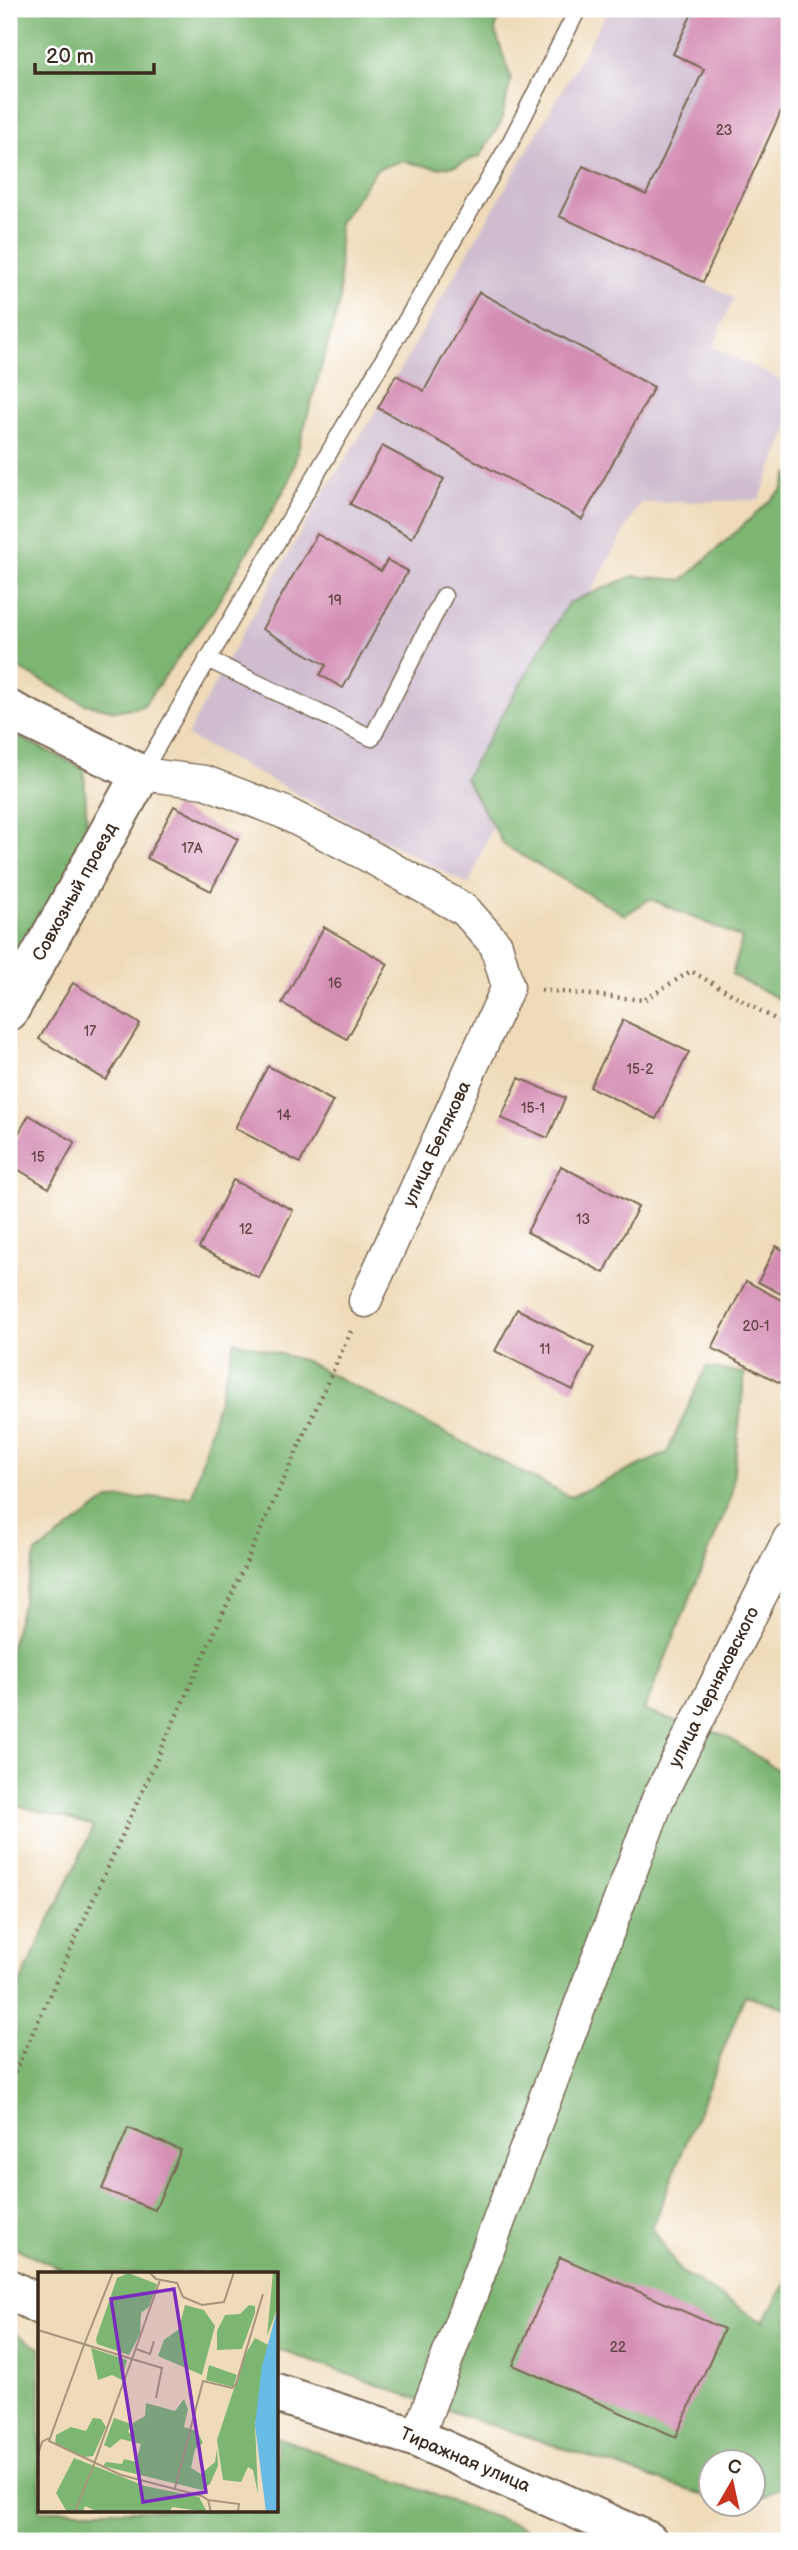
<svg xmlns="http://www.w3.org/2000/svg" width="798" height="2550" viewBox="0 0 798 2550" font-family="'Balsamiq Sans',sans-serif">
<style>
.industrial{fill:#cfbdcf}
.forest{fill:#7db673;stroke:#5c7048;stroke-width:2}
.building{fill:#d48db3}
.lines{fill:none;stroke-linecap:round;stroke-linejoin:round}
.lane-casing{stroke:#7a6855;stroke-width:19}
.street-casing{stroke:#7a6855;stroke-width:35}
.secondary-casing{stroke:#7a6855;stroke-width:42}
.path{stroke:#7a6855;stroke-width:4.5;stroke-dasharray:2 5;stroke-linecap:butt}
.lane{stroke:#fff;stroke-width:16}
.street{stroke:#fff;stroke-width:32}
.secondary{stroke:#fff;stroke-width:38}
.labels{text-anchor:middle;dominant-baseline:central;stroke-width:7;stroke-linejoin:round;paint-order:stroke}
.number-label{font-size:14px;fill:#614343}
.street-label{font-size:18px;fill:#3b2a1e;stroke:#fff}
.inset-road{fill:none;stroke:#a7947c;stroke-width:2}
.view{fill:#7b2cbf;fill-opacity:0.15;stroke:#7b2cbf;stroke-width:3.5}
.inset-edge{fill:none;stroke:#3b2a1e;stroke-width:3.5}
</style>
<rect width="100%" height="100%" fill="#fff"/>
<filter id="ink" filterUnits="userSpaceOnUse"><feTurbulence type="fractalNoise" baseFrequency=".0143" numOctaves="2"/><feDisplacementMap in="SourceGraphic" scale="14" xChannelSelector="R" yChannelSelector="G"/><feConvolveMatrix kernelMatrix="1 2 1 2 8 2 1 2 1" color-interpolation-filters="sRGB"/></filter>
<filter id="wash" filterUnits="userSpaceOnUse"><feTurbulence type="fractalNoise" baseFrequency=".00686" numOctaves="4" result="noise"/><feDisplacementMap in="SourceGraphic" scale="28" xChannelSelector="R" yChannelSelector="G"/><feGaussianBlur stdDeviation="1.57" result="paint"/><feColorMatrix in="noise" values="0 0 0 0 0 0 0 0 0 0 0 0 0 0 0 0 0 1.4 0 .05"/><feComposite in="paint" operator="in"/></filter>
<g filter="url(#wash)">
<rect width="100%" height="100%" fill="#efdbba"/>
<path class="industrial" d="M609,9H789V94L703,282L734,298L713,347L789,384V427L759,500L640,503L569,633L469,885L187,736L224,666L318,502L378,408Z"/>
<path class="forest" d="M9,9H501L495,30L511,79L501,122L480,156L455,166L436,168L402,161L377,169L339,223L340,300L289,482L214,609L143,706L115,711L85,704L9,663Z
M789,472V1004L732,975L742,938L650,899L625,915L504,845L465,778L568,603L633,576L683,580L782,490Z
M9,732L84,769L88,848L9,973Z
M235,1341L305,1361L570,1497L667,1453L706,1367L745,1373L731,1497L644,1711L724,1735L789,1777V2009L745,1995L652,2228L681,2272L763,2322L789,2278V2483L753,2503L752,2462H710V2497L462,2415L277,2349L276,2274L70,2273L9,2245V2007L94,1826L9,1803V1653L36,1553L109,1499L192,1496Z
M9,2330L40,2348V2510H276L277,2437L559,2541H9Z"/>
<g id="blocks">
<path class="building" d="M694,9H789V94L703,282L559,216L583,166L646,195L704,69L673,54Z
M479,292L654,387L582,519L378,408L396,375L424,391Z
M382,446L444,479L412,538L350,504Z
M317,534L381,571L387,560L408,571L343,688L320,675L326,665L262,629Z
M174,806L238,839L211,891L147,858Z
M324,927L388,964L347,1039L282,1003Z
M73,983L140,1024L106,1080L39,1039Z
M623,1020L689,1052L656,1119L590,1087Z
M268,1066L333,1101L300,1163L235,1128Z
M519,1078L565,1098L548,1138L501,1118Z
M29,1115L75,1142L49,1188L9,1164V1150Z
M561,1166L638,1207L604,1273L527,1232Z
M233,1180L293,1210L259,1278L199,1248Z
M776,1246L789,1253V1298L758,1282Z
M746,1281L789,1304V1367L780,1383L712,1348Z
M517,1309L594,1348L573,1390L495,1351Z
M128,2128L181,2150L155,2210L102,2189Z
M560,2257L724,2329L676,2437L513,2365Z"/>
</g>
</g>
<g filter="url(#ink)">
<use href="#blocks" fill-opacity="0" stroke="#7a6855" stroke-width="2"/>
<g class="lines">
<defs>
<path id="lane" d="M207,659L372,738L444,596
M141,774L510,143L578,9"/>
<path id="street" d="M141,774L205,782L283,812L369,856L465,910L496,945L508,987L365,1301
M417,2438L658,1799L789,1539"/>
<path id="secondary" d="M9,710L141,774L9,1011
M9,2289L40,2305
M276,2393L417,2438L648,2541"/>
</defs>
<use href="#lane" class="lane-casing"/>
<use href="#street" class="street-casing"/>
<use href="#secondary" class="secondary-casing"/>
<path class="path" d="M541,990L644,1000L691,971L789,1027
M9,2085L351,1331"/>
<use href="#lane" class="lane"/>
<use href="#street" class="street"/>
<use href="#secondary" class="secondary"/>
</g>
</g>
<g class="labels">
<g class="number-label">
<text x="724" y="130">23</text>
<text x="335" y="600">19</text>
<text x="192" y="848">17А</text>
<text x="335" y="983">16</text>
<text x="90" y="1031">17</text>
<text x="640" y="1069">15-2</text>
<text x="533" y="1108">15-1</text>
<text x="284" y="1115">14</text>
<text x="38" y="1157">15</text>
<text x="583" y="1219">13</text>
<text x="246" y="1229">12</text>
<text x="756" y="1326">20-1</text>
<text x="545" y="1349">11</text>
<text x="618" y="2347">22</text>
</g>
<g class="street-label">
<text transform="translate(75 892) rotate(-61)">Совхозный проезд</text>
<text transform="translate(437 1144) rotate(-65)">улица Белякова</text>
<text transform="translate(714 1687) rotate(-63)">улица Черняховского</text>
<text transform="translate(465 2460) rotate(23)">Тиражная улица</text>
</g>
</g>
<g transform="translate(38 2272)">
<rect width="240" height="240" fill="#efdbba"/>
<path d="M235,0H240V35L229,64ZM90,1L119,12L111,35L103,41L102,62L91,83L59,72L58,67L79,6ZM147,33L166,38L177,54L164,103L120,84L126,68L141,57ZM211,33L217,34V41L204,77L179,78V59L187,43L202,42ZM217,66L230,73L217,153L220,222L215,198L210,195L203,210L185,208L179,168L207,83ZM53,76L89,88L84,108L74,103L60,108ZM171,93L199,103L195,115L168,108ZM146,127L150,137L146,155L159,159L165,171L157,177L153,196L163,202L177,190L179,177L180,194L172,212L164,218L65,194L68,190L84,192L86,187L98,190L103,172L83,167L72,176L66,173L76,146L93,152L90,160L94,163L95,151L107,144L108,131L137,139ZM55,146L63,147L68,155L55,184L47,185L17,172L18,163L33,155L48,159ZM36,186L107,214L161,225L169,240L134,235L132,240H60L47,234L45,240H29L18,221Z" fill="#7db673"/>
<path d="M240,35V240H228L217,153L224,94Z" fill="#68bbe4"/>
<path class="inset-road" d="M111,0L118,7L139,11L145,25L164,33L186,30L196,0M0,58L94,87L56,192M46,73L75,0M46,73L11,169L83,203L164,224L170,228L173,240M98,77L112,82L116,69M118,126L124,96L94,87L122,8M0,183L4,170L11,166M137,216L165,109L194,116L198,112L225,22M170,228L201,232L200,240M37,240L56,192"/>
<path class="view" d="M136,17L168,220L105,230L73,27Z"/>
<rect width="240" height="240" class="inset-edge"/>
</g>
<rect width="798" height="2550" fill="none" stroke="#fff" stroke-width="35"/>
<g transform="translate(732 2483) rotate(9)"><circle r="33" fill="#ffffff" stroke="#b1aaa5" stroke-width="2"/>
<path d="M0-5L12 26L0 18L-12 26Z" fill="#c8321e"/>
<text y="-10" font-size="19" font-weight="bold" text-anchor="middle" fill="#3b2a1e">С</text>
</g>
<path d="M35 63v10h119v-10" fill="none" stroke="#3b2a1e" stroke-width="3.5"/>
<text x="46" y="63" font-size="21" fill="#3b2a1e" stroke="#ffffff" stroke-width="5" paint-order="stroke">20 m</text>
</svg>
